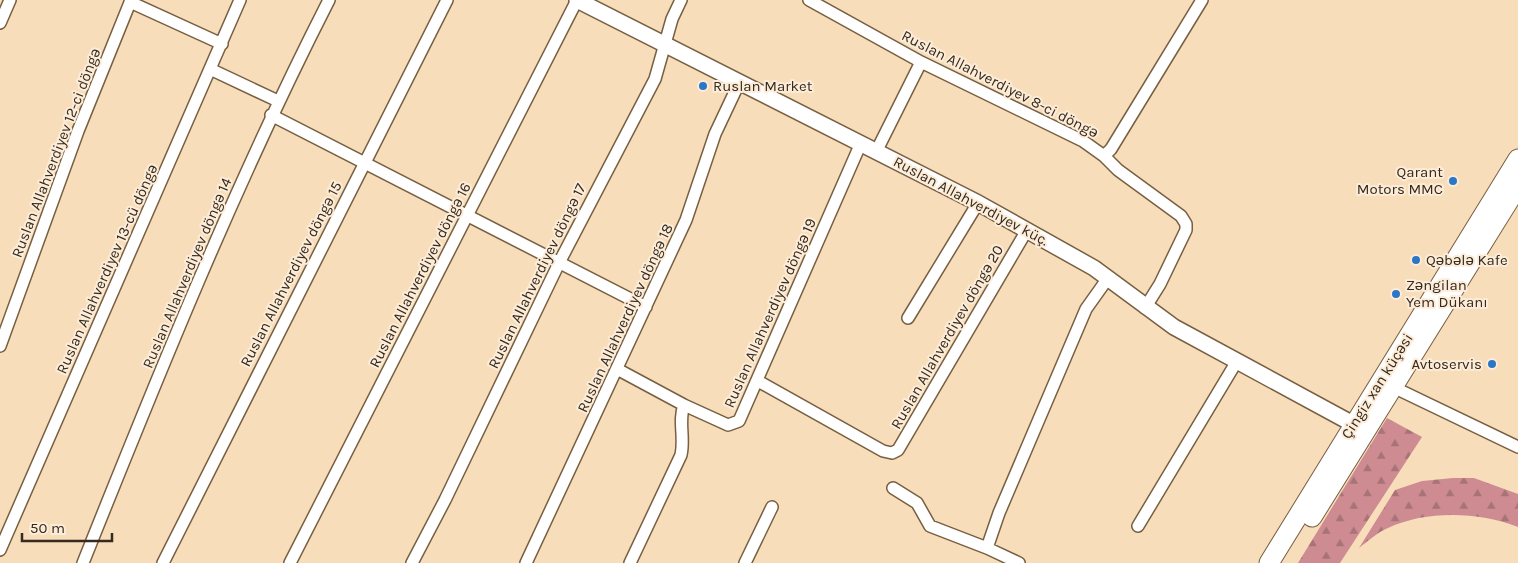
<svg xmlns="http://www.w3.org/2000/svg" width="1518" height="563" viewBox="0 0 1518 563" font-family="Karla,sans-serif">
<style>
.forest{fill:url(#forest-firs)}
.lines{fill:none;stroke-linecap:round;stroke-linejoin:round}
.minor-casing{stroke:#775f41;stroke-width:14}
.tertiary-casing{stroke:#775f41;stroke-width:18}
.primary-casing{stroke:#775f41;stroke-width:21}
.minor{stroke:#fff;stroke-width:11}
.tertiary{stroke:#fff;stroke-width:15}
.primary{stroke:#fff;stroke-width:19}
.poi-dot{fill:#2b76c6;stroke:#fcecd8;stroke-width:2}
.labels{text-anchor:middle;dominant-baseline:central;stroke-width:4;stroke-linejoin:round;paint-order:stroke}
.street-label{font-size:15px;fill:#342a1d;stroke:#fcecd8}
.poi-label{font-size:15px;fill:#342a1d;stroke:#fcecd8;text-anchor:start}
</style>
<defs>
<pattern id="forest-firs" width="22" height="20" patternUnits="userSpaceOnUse" patternTransform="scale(1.25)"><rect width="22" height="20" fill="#ce8c92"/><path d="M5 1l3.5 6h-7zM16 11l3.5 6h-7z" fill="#a87377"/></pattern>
</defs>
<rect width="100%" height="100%" fill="#f8ddbb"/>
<path class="forest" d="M1387,418L1422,437L1340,563H1298Z
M1453,478H1474L1518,494V527C1479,512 1427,510 1388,528C1378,532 1368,541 1359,548L1395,490L1422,481Z"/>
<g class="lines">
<defs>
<path id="minor" d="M809,0L921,62L1083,141L1104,156L1118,170L1181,216L1186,224V230L1160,284L1145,308
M130,2L222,44
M0,23L10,0
M210,69L278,101
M271,115L646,307
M877,150L921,62
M1104,156L1111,149L1202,0
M908,318L978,203
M0,346L78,131L131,0
M617,369L684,405
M758,381L883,451L892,453L898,450L1027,230
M1393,387L1518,447
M893,488L917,503L930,526L987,548
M1138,526L1237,361
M0,550L240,0
M83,563C159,373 236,182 329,0
M163,563L447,0
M290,563L577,0
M412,563L445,500L560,261L655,79L672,19L681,0
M526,563L686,220L715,134L740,81
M630,563L681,455C685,438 678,421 684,405L728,425L739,421L861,143
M745,563L772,507
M1019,563L987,548L999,513L1086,309L1108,278"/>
<path id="tertiary" d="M577,0L978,203L1094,268L1174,327L1353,424"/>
<path id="primary" d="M1312,517L1518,186
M1269,563L1518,159"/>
</defs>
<use href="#minor" class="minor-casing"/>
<use href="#tertiary" class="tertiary-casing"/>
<use href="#primary" class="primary-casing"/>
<use href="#minor" class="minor"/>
<use href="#tertiary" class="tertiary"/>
<use href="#primary" class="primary"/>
</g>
<g class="poi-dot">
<circle cx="703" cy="86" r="5"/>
<circle cx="1453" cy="181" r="5"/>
<circle cx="1416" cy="260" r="5"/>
<circle cx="1396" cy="294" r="5"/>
<circle cx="1492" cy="364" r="5"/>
</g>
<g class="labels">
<g class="street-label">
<text transform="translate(1000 84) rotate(27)">Ruslan Allahverdiyev 8-ci döngə</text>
<text transform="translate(56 153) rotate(-69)">Ruslan Allahverdiyev 12-ci döngə</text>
<text transform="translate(971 201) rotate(28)">Ruslan Allahverdiyev küç.</text>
<text transform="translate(107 269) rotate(-66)">Ruslan Allahverdiyev 13-cü döngə</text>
<text transform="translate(187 273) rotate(-67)">Ruslan Allahverdiyev döngə 14</text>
<text transform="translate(291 274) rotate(-63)">Ruslan Allahverdiyev döngə 15</text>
<text transform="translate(420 275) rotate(-63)">Ruslan Allahverdiyev döngə 16</text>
<text transform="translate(537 276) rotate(-64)">Ruslan Allahverdiyev döngə 17</text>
<text transform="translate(770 313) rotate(-66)">Ruslan Allahverdiyev döngə 19</text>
<text transform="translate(625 318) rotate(-65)">Ruslan Allahverdiyev döngə 18</text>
<text transform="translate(947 337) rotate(-60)">Ruslan Allahverdiyev döngə 20</text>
<text transform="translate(1377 386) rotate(-58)">Çingiz xan küçəsi</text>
</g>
<g class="poi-label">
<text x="713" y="86">Ruslan Market</text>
<text x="1443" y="172" text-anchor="end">Qarant<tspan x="1443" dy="17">Motors MMC</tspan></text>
<text x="1426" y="260">Qəbələ Kafe</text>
<text x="1406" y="285">Zəngilan<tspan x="1406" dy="17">Yem Dükanı</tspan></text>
<text x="1482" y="364" text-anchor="end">Avtoservis</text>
</g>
</g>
<path d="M22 533v8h90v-8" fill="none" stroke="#342a1d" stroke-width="2.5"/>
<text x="30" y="533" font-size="15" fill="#342a1d" stroke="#fcecd8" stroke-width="4" paint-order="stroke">50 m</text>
</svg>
